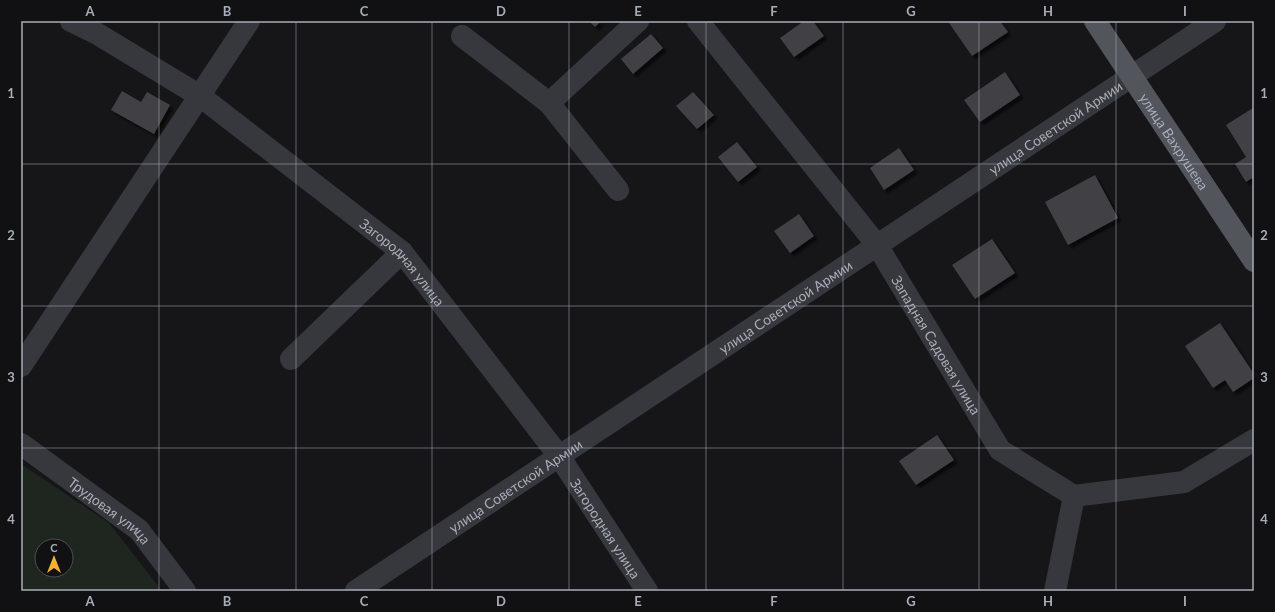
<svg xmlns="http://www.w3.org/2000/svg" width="1275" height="612" viewBox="0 0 1275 612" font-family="Lato,sans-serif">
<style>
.green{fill:#1e261f;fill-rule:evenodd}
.building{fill:#404145;filter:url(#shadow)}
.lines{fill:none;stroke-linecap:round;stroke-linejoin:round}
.minor{stroke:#37383d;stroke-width:22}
.major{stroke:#53555c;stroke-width:22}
.grid{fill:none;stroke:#a8adb8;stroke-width:1;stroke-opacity:0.55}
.labels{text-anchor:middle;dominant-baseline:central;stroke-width:3;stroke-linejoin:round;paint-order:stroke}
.street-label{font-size:14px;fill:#a8adb8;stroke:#111113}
.neatline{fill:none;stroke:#a8adb8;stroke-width:1.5}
.grid-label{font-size:13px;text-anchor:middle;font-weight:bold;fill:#a8adb8}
</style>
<defs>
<filter id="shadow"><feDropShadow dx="3.5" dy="3.5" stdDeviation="1" flood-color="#0009"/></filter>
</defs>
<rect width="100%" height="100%" fill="#161618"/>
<path class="green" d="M21,464L109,523L162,591H21ZM42,546H66V570H42Z"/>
<path class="building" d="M589,21H601L595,27Z
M804,21H813L824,36L794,57L780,38Z
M952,21H1000L1008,32L972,56L949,23Z
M651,34L663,48L633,74L621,59Z
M1005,72L1020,95L980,122L964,100Z
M122,91L141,102L147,92L170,105L154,134L111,110Z
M693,92L714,115L697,129L676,106Z
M1253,108L1254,110V177L1246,182L1235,164L1246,157L1226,125Z
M737,142L757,167L738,182L718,157Z
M899,148L914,170L884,190L870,168Z
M1095,175L1118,218L1068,245L1045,202Z
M799,214L814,236L790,253L774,231Z
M992,239L1015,273L975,299L952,265Z
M1220,323L1254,374V378L1233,392L1225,380L1213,388L1185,346Z
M937,435L954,460L916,485L899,461Z"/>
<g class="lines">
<g class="minor">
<path id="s1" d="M71,21L96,33L200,96L402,252L559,456L647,591"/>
<path id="s2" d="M698,21L877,245L1000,450L1074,496L1184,482L1254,440"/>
<path d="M462,36L549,103L618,190"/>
<path d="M549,103L638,21"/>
<path d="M291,359L402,252"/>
<path d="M21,366L249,21"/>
<path id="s3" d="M21,444L139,530L185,591"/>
<path id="s4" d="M356,591L1215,21"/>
<path d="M1055,591L1074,496"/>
</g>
<path class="major" id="s5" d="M1095,21L1254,261"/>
</g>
<path class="grid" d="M159,21V591M296,21V591M432,21V591M569,21V591M706,21V591M843,21V591M979,21V591M1116,21V591M21,164H1254M21,306H1254M21,448H1254"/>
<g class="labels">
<g class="street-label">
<text stroke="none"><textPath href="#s4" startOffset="839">улица Советской Армии</textPath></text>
<text stroke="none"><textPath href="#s5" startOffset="144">улица Вахрушева</textPath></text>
<text stroke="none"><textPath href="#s1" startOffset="412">Загородная улица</textPath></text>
<text stroke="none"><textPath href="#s4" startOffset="515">улица Советской Армии</textPath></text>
<text stroke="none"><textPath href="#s2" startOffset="403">Западная Садовая улица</textPath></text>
<text stroke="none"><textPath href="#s4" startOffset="191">улица Советской Армии</textPath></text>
<text stroke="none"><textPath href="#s3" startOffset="111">Трудовая улица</textPath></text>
<text stroke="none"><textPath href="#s1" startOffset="748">Загородная улица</textPath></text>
</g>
</g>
<rect width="1275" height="612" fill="none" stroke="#111113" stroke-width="44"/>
<g transform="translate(54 558)"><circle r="19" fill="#111113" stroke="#4d4f55"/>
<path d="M0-3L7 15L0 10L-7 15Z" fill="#f2b134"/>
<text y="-6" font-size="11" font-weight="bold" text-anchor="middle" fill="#a8adb8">С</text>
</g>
<rect x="22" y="22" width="1231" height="568" class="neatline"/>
<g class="grid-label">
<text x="90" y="16">A</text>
<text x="227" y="16">B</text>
<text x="364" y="16">C</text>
<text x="501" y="16">D</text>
<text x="638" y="16">E</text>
<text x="774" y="16">F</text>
<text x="911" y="16">G</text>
<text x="1048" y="16">H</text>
<text x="1185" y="16">I</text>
<text x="11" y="98">1</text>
<text x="1264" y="98">1</text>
<text x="11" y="240">2</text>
<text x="1264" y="240">2</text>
<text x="11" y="382">3</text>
<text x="1264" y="382">3</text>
<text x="11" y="524">4</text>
<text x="1264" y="524">4</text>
<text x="90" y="606">A</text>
<text x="227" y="606">B</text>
<text x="364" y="606">C</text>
<text x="501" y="606">D</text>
<text x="638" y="606">E</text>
<text x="774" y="606">F</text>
<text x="911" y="606">G</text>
<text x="1048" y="606">H</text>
<text x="1185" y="606">I</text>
</g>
</svg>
